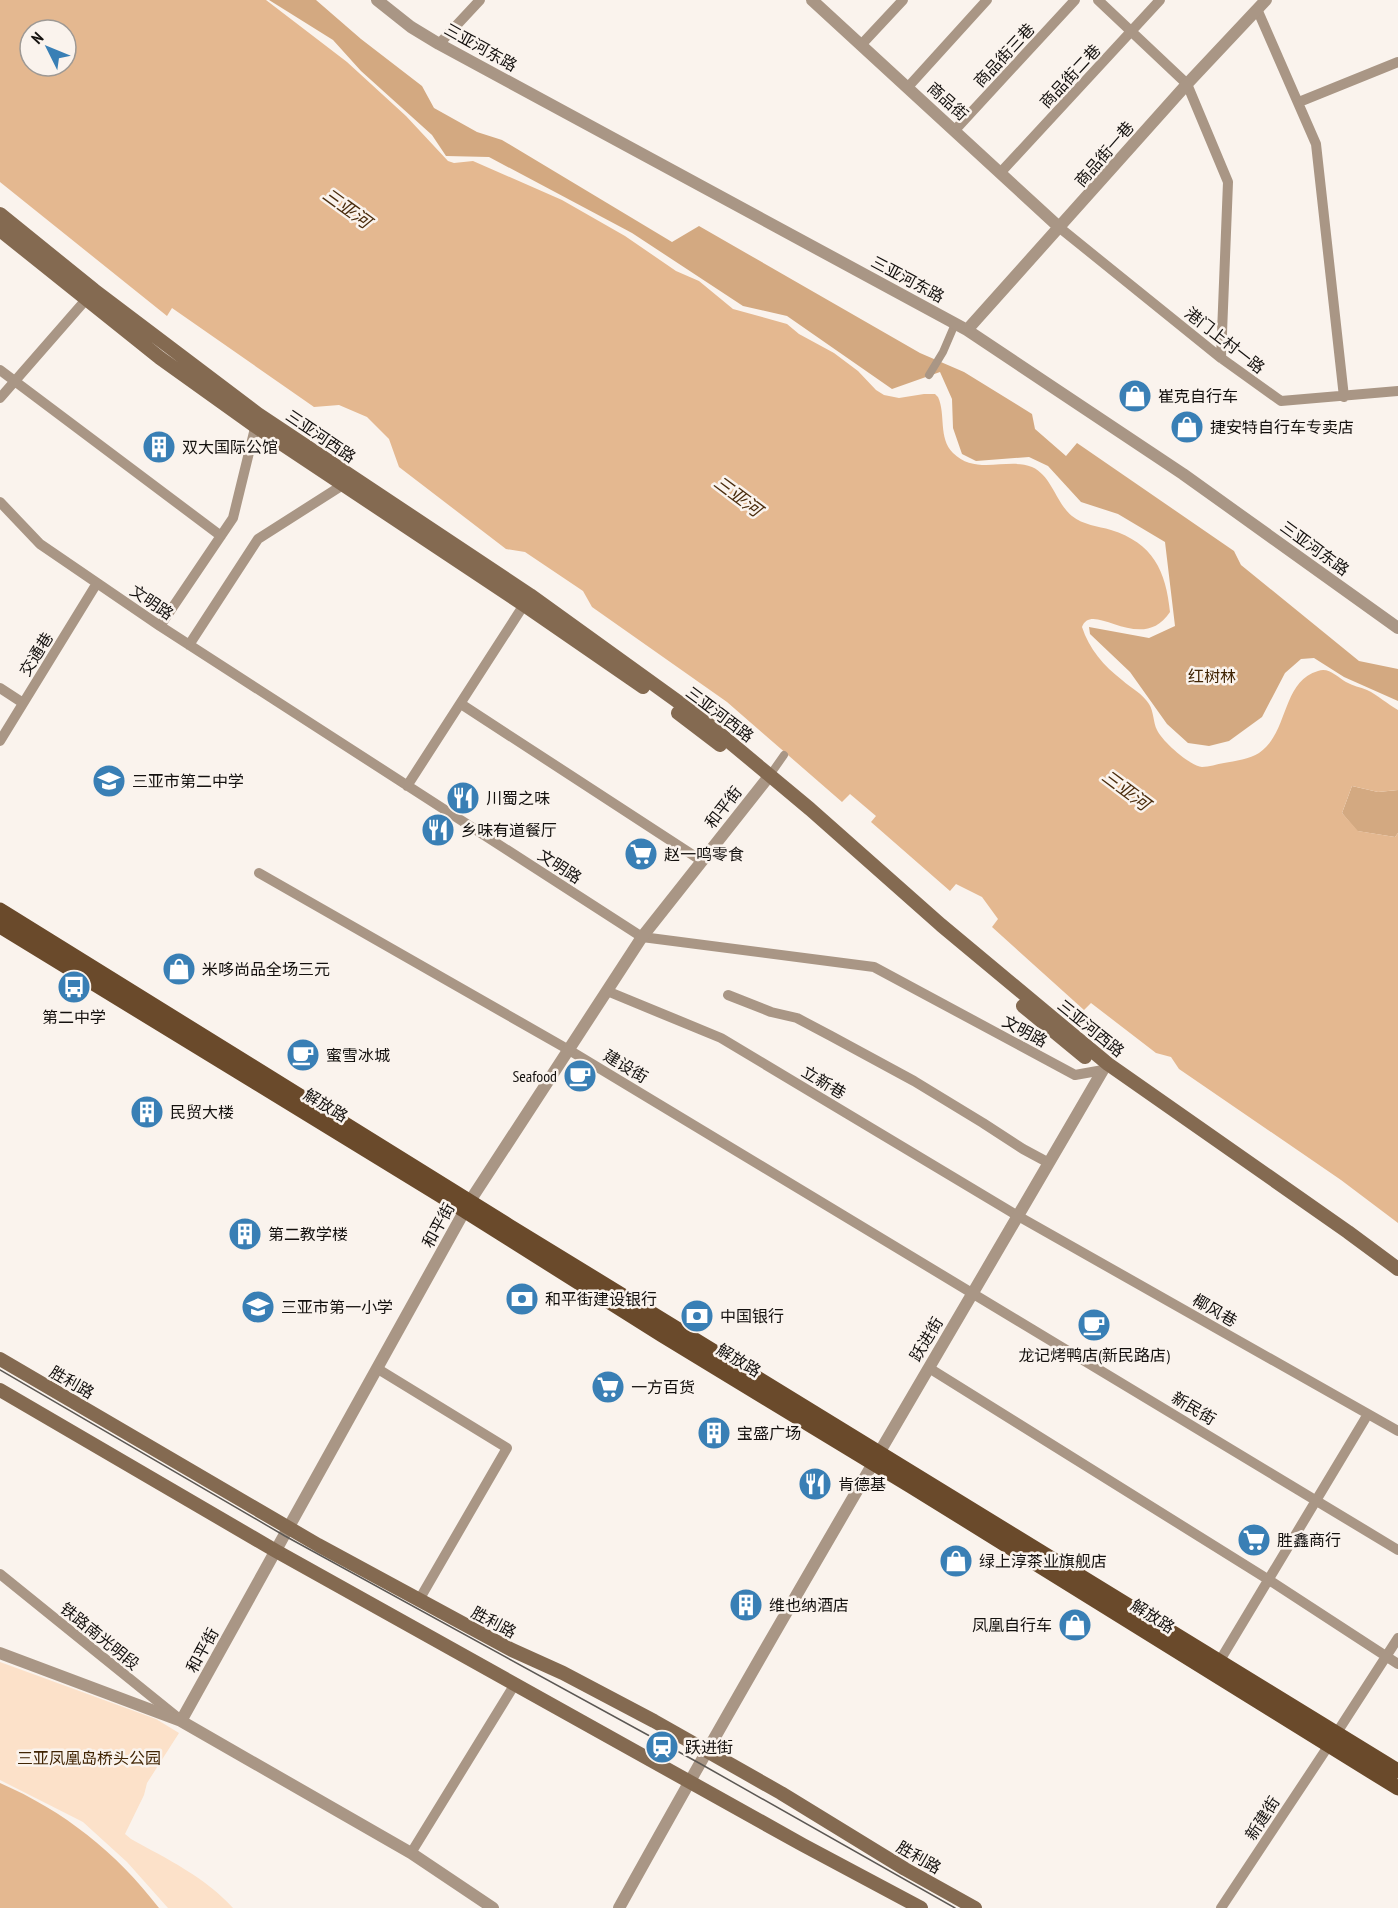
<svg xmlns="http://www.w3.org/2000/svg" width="1398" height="1908" viewBox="0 0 1398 1908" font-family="'PT Sans Narrow','Noto Sans SC',sans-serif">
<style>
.green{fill:#fce1c9}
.forest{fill:#d3a981}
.water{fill:#e4b890;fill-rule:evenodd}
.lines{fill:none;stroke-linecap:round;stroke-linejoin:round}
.pedestrian{stroke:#a99685;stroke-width:8}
.minor{stroke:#a99685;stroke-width:10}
.tertiary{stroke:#a99685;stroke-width:12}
.secondary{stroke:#846a51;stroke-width:14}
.primary{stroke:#6a4a2b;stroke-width:15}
.tram{stroke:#5c5854;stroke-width:1.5}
.labels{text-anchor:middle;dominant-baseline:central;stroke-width:5;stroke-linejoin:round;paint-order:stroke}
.street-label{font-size:16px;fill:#14110f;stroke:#faf3ed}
.poi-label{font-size:16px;fill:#14110f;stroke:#faf3ed;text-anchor:start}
.park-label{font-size:16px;fill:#402403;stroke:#faf3ed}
.water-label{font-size:18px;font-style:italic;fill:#4b2d0e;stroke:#faf3ed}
</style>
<rect width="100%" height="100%" fill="#faf3ed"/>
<path class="green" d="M0,1662L156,1719L179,1733L147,1783L144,1795L125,1834L131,1839C167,1859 205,1877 233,1908H168L127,1862L83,1822L0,1780Z"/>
<path class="forest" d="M269,0H316L361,39L422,86L434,108L477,132L502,140L672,242L699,226L920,353L964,372L1032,414L1035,429L1066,456L1077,443L1234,551L1241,565L1359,661L1398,669V701L1344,677L1314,658L1301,659L1285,673L1262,717L1229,741L1209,746L1188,743L1167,724L1130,672L1090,634L1089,627L1149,638L1175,626L1165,542L1118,514L1081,502L1048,466L1029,457L976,461L962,454L953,428L952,399L940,372L892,389L787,316L743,306L632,233L489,157L446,156L432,135L361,71L333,40Z
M1352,786L1378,792L1398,790V833L1395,837L1357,831L1342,813Z"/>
<path class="water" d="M0,0H266L347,62L406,116L448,161L454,163L473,161L562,200L625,236L676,271L699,281L733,309L787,324L799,334L834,353L858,371L876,390L884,395L899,398L924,394H935L938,397C946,414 938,438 953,453C976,476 1008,457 1032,467C1052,476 1056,503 1072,516C1083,525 1098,526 1111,530C1153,543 1166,571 1170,612C1141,656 1092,599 1082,627C1089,649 1104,666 1122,680C1131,688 1143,694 1149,704C1154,712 1153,722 1157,730C1162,741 1190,766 1202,767C1209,767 1217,764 1224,763C1235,761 1250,759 1259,753C1289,733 1281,682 1318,671C1329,667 1337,677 1346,682C1353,686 1360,687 1367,690C1378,695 1387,704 1398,710V790L1378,792L1352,786L1342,813L1358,831L1395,837L1398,833V1223L1341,1180L1179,1069L1171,1057L1156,1053L1091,1003L1084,1010L992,927L998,919L982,897L956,884L950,891L871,822L876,816L850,794L842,802L727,702L592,607L583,591L525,552L506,549L399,467L389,439L367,417L339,405L314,407L172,308L167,316L0,182ZM30,30H66V66H30Z
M0,1783C64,1811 116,1852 159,1908H0Z"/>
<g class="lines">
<path class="pedestrian" d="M929,375L943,352L955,324
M770,775L784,755"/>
<path class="minor" d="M1098,0L1187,84L1228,182L1221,358
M1257,9L1316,144L1344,397
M439,44L480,0
M861,45L903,0
M908,87L987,0
M1299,102L1398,62
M955,130L1075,0
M1001,172L1160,0
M1060,228L1221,358L1281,401L1398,391
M0,370L221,536
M0,398L90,295
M0,502L40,544L160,626L642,937L874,967L1075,1075L1103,1070
M160,626L233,518L257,420
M189,645L258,539L349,481
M0,688L23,703
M461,704L702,861
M0,741L97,583
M407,786L527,600
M259,873L569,1050L1398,1550
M607,991L721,1038L1018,1216L1398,1431
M728,995L771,1012L797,1018L831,1036L914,1081L983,1123L1023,1149L1049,1163
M929,1368L1269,1580L1398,1664
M378,1369L507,1448L419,1600
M0,1574L177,1717
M1219,1662L1368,1414
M1336,1734L1398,1638
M411,1853L515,1684
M1221,1908L1329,1745"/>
<path class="tertiary" d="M377,0L411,27L439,44L967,330L1183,474L1398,628
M812,0L1060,228
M967,330L1187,84L1266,0
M0,1653L181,1721L411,1853L493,1908
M181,1721L470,1201L642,937L770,775
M619,1908C775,1626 941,1349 1103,1070"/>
<path class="secondary" d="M0,214L94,290L258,414L530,595L702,719L810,809L941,925L1108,1064L1348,1232L1398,1269
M0,230L160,358L255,426L524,605L643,687
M678,713L720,745
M1023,1006L1085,1057
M0,1359L318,1545L512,1650L563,1673L654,1721L781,1793L905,1869L975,1908
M0,1390L276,1551L803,1845L921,1908"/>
<path class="primary" d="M0,910L509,1226L1398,1771
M0,926L440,1195L662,1335L911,1486L1398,1788"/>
<path class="tram" d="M0,1370L285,1536L699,1763L955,1908"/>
</g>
<defs>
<symbol id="shop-disc" viewBox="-11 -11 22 22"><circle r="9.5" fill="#397fb5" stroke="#faf3ed"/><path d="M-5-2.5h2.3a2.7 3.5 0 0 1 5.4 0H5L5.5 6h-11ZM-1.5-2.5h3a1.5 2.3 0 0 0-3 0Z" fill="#fff"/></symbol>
<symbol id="building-disc" viewBox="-11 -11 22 22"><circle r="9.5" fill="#397fb5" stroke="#faf3ed"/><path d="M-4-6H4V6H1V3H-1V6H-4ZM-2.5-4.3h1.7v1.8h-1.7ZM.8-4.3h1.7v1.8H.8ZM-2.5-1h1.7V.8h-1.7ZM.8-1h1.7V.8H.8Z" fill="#fff"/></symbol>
<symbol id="school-disc" viewBox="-11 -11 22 22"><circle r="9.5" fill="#397fb5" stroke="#faf3ed"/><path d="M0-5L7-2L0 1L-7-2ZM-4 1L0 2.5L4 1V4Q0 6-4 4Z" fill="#fff"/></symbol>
<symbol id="restaurant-disc" viewBox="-11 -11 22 22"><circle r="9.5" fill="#397fb5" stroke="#faf3ed"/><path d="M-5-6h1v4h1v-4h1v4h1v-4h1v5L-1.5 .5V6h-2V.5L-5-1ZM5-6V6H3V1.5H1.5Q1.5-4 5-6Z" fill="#fff"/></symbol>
<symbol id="supermarket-disc" viewBox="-11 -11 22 22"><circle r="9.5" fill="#397fb5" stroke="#faf3ed"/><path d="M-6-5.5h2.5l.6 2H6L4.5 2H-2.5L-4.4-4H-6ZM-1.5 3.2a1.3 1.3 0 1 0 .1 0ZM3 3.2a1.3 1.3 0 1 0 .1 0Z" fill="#fff"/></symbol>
<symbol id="bus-disc" viewBox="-11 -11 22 22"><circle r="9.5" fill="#397fb5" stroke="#faf3ed"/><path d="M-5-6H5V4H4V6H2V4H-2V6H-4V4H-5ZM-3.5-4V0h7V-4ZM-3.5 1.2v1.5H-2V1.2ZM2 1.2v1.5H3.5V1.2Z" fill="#fff"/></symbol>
<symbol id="cafe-disc" viewBox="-11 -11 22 22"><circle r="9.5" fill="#397fb5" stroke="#faf3ed"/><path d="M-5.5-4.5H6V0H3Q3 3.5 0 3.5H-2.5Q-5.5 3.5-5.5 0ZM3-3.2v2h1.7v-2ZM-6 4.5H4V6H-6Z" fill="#fff"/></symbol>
<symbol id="bank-disc" viewBox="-11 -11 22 22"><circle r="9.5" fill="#397fb5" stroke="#faf3ed"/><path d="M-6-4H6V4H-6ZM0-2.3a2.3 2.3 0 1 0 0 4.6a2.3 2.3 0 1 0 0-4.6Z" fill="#fff"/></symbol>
<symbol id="station-disc" viewBox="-11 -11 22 22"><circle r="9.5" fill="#397fb5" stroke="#faf3ed"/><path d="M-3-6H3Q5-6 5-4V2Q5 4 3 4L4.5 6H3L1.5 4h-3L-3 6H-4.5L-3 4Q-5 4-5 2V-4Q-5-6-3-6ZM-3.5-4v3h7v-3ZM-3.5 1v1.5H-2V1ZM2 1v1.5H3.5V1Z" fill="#fff"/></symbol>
</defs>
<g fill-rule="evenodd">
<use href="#shop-disc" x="1116" y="377" width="38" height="38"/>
<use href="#shop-disc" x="1168" y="408" width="38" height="38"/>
<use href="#building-disc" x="140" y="428" width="38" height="38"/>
<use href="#school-disc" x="90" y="762" width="38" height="38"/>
<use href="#restaurant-disc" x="444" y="779" width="38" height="38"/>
<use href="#restaurant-disc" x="419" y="811" width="38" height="38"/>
<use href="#supermarket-disc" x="622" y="835" width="38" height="38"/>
<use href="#shop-disc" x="160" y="950" width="38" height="38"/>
<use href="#bus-disc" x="55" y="968" width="38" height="38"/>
<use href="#cafe-disc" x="284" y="1036" width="38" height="38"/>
<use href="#cafe-disc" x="561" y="1057" width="38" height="38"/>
<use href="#building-disc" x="128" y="1093" width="38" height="38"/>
<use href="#building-disc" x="226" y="1215" width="38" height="38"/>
<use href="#bank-disc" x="503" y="1280" width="38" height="38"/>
<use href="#school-disc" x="239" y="1288" width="38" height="38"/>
<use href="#bank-disc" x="678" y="1297" width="38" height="38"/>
<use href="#cafe-disc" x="1075" y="1306" width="38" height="38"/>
<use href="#supermarket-disc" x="589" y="1368" width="38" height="38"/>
<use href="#building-disc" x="695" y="1414" width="38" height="38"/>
<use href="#restaurant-disc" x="796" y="1465" width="38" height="38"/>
<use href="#supermarket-disc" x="1235" y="1521" width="38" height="38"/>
<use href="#shop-disc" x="937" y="1542" width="38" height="38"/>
<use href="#building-disc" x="727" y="1586" width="38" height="38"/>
<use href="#shop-disc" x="1056" y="1606" width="38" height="38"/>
<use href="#station-disc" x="643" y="1728" width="38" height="38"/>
</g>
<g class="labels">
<g class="street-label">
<text transform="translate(481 47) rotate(29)">三亚河东路</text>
<text transform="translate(1004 55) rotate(-47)">商品街三巷</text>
<text transform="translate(1070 76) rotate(-47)">商品街二巷</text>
<text transform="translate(948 101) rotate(42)">商品街</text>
<text transform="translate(1104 154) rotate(-49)">商品街一巷</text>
<text transform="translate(908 279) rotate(28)">三亚河东路</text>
<text transform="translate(1225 340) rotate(38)">港门上村一路</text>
<text transform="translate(321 436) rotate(34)">三亚河西路</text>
<text transform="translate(1315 548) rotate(36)">三亚河东路</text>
<text transform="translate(152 602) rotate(34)">文明路</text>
<text transform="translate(36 654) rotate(-58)">交通巷</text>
<text transform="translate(720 714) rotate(37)">三亚河西路</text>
<text transform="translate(723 807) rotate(-52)">和平街</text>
<text transform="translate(560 866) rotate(33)">文明路</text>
<text transform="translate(1091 1028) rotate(39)">三亚河西路</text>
<text transform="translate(1025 1031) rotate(28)">文明路</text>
<text transform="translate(626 1066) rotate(31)">建设街</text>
<text transform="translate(824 1082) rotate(31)">立新巷</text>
<text transform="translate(326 1105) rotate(31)">解放路</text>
<text transform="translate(438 1225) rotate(-61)">和平街</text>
<text transform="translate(1215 1310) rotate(30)">椰风巷</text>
<text transform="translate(926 1339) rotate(-59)">跃进街</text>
<text transform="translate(739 1360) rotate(31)">解放路</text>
<text transform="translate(72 1382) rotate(30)">胜利路</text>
<text transform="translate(1194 1408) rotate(31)">新民街</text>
<text transform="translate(1153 1616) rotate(32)">解放路</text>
<text transform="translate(494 1622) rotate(28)">胜利路</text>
<text transform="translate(100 1636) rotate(39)">铁路南光明段</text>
<text transform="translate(202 1650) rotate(-61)">和平街</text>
<text transform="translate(1262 1818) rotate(-57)">新建街</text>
<text transform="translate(919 1857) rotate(30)">胜利路</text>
</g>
<g class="poi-label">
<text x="1158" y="396">崔克自行车</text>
<text x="1210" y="427">捷安特自行车专卖店</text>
<text x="182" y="447">双大国际公馆</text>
<text x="132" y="781">三亚市第二中学</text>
<text x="486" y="798">川蜀之味</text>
<text x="461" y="830">乡味有道餐厅</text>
<text x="664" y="854">赵一鸣零食</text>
<text x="202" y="969">米哆尚品全场三元</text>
<text x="74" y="1017" text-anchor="middle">第二中学</text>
<text x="326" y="1055">蜜雪冰城</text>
<text x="557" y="1076" text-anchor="end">Seafood</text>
<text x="170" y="1112">民贸大楼</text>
<text x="268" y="1234">第二教学楼</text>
<text x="545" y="1299">和平街建设银行</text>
<text x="281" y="1307">三亚市第一小学</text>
<text x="720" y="1316">中国银行</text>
<text x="1094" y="1355" text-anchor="middle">龙记烤鸭店(新民路店)</text>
<text x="631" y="1387">一方百货</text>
<text x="737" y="1433">宝盛广场</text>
<text x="838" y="1484">肯德基</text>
<text x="1277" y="1540">胜鑫商行</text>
<text x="979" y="1561">绿上淳茶业旗舰店</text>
<text x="769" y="1605">维也纳酒店</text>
<text x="1052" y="1625" text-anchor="end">凤凰自行车</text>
<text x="685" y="1747">跃进街</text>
</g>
<g class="park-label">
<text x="1212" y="676">红树林</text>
<text x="89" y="1758">三亚凤凰岛桥头公园</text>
</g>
<g class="water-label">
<text transform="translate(347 208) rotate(36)">三亚河</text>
<text transform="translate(738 496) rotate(37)">三亚河</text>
<text transform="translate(1126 790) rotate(37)">三亚河</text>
</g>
</g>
<g transform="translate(48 48) rotate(313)"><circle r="28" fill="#faf3ed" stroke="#9e9994" stroke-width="1.5"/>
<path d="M0-4.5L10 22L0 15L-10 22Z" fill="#397fb5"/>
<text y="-9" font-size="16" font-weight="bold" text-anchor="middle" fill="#14110f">N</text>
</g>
</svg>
